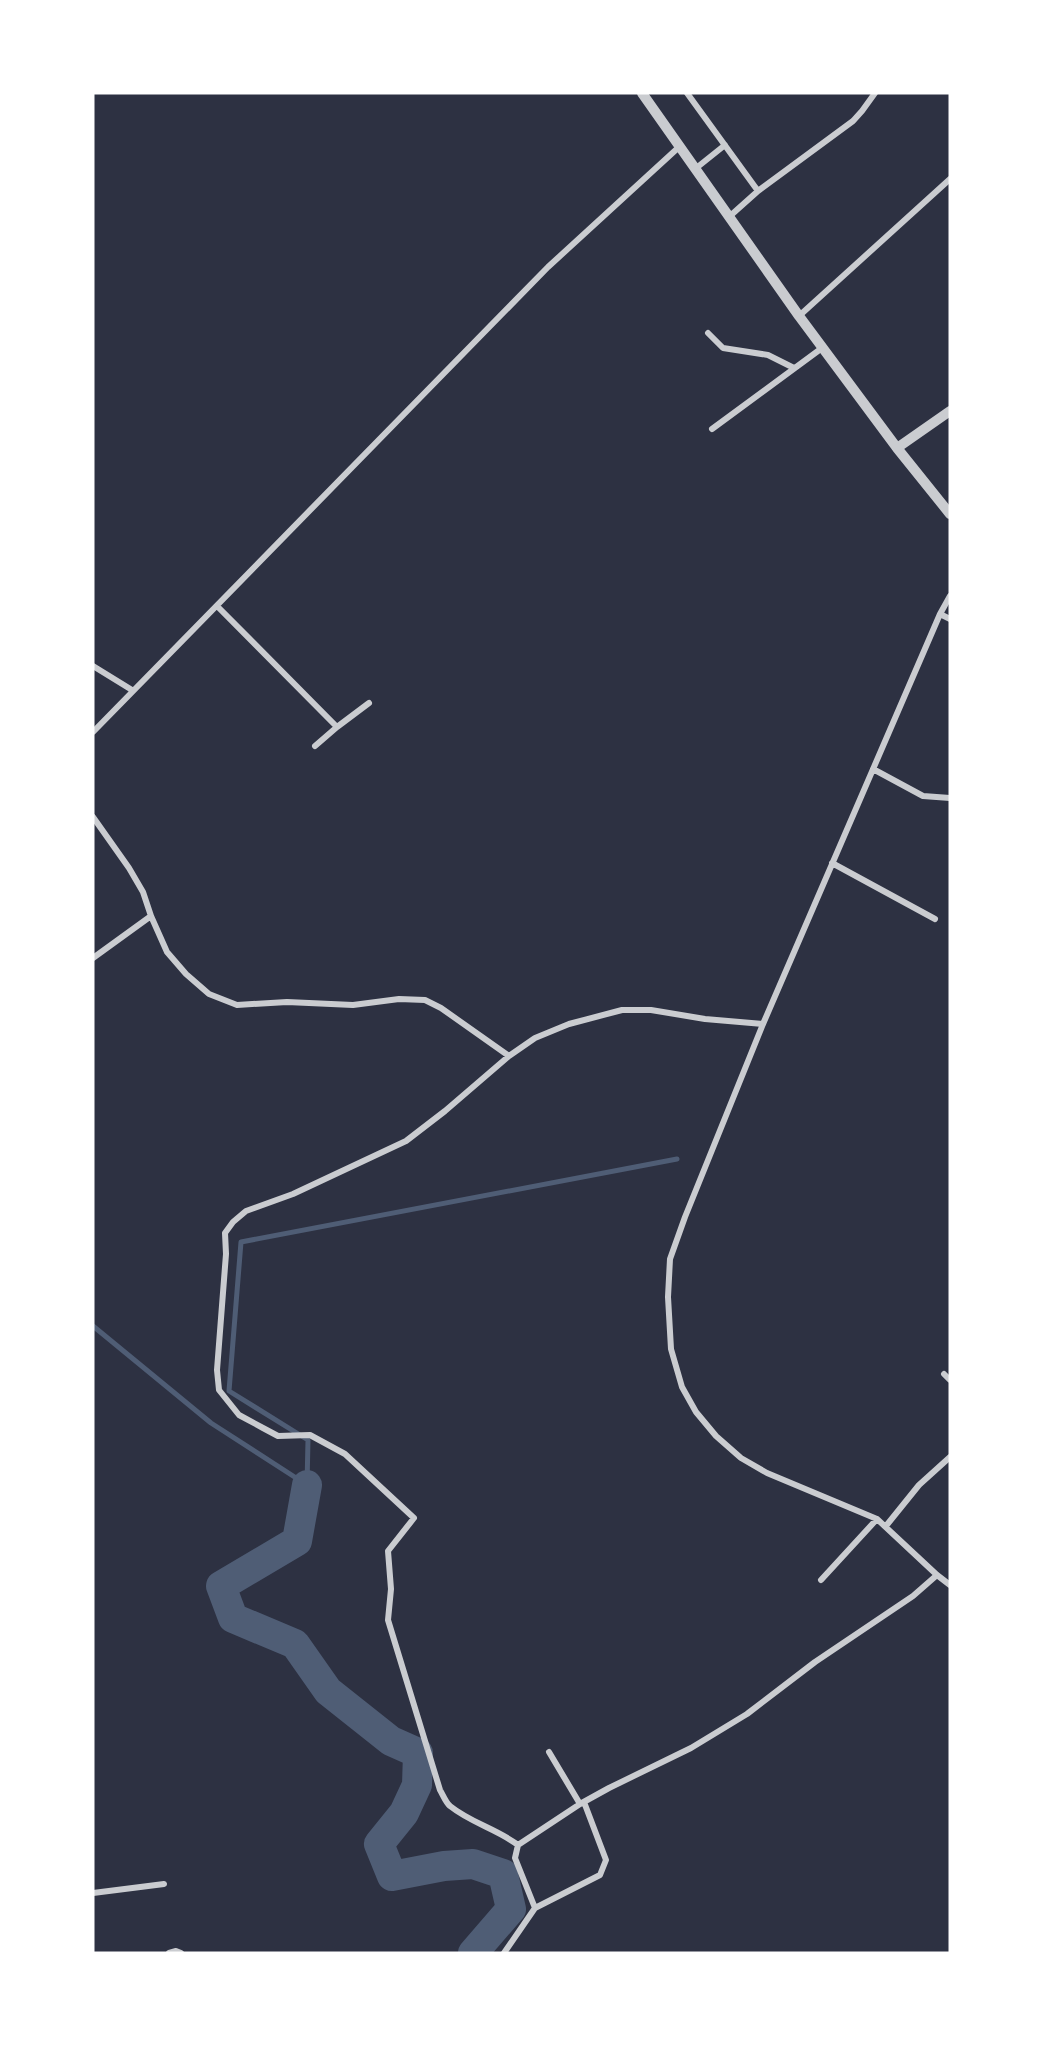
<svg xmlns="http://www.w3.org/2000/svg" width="1043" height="2046" viewBox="0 0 1043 2046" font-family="'Public Sans',sans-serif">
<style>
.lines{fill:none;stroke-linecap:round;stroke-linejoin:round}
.stream{stroke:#4f5d75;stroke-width:5}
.river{stroke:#4f5d75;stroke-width:30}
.minor{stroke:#caccd0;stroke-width:6}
.tertiary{stroke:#caccd0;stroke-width:10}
</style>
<rect width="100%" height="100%" fill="#2d3142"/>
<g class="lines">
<path class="stream" d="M93,1326L211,1423L307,1485
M307,1485L308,1440L229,1391L241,1242L677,1159"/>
<path class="river" d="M307,1485L297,1541L221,1586L233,1618L295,1644L328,1691L391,1741L418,1753L417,1785L404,1813L379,1844L392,1876L444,1866L473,1864L503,1874L511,1909L473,1953"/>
<path class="minor" d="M687,93L758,191
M695,169L725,145
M730,216L758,191L853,121L862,111L875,93
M799,316L950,179
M708,333L723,348L768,355L794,368
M712,429L822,348
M950,596L940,614L763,1024L685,1217L670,1259L668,1297L671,1349L682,1387L696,1412L716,1436L741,1458L767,1473L877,1519L937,1575L950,1585
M217,606L337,727L315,746
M940,614L950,619
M93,666L132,690
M337,727L369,703
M93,732L548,267L679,147
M873,769L923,796L950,798
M93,817L129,868L143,892L151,916L167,952L186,974L209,994L237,1005L287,1002L353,1005L399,999L425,1000L441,1008L509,1056
M832,863L935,919
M93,958L151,916
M944,1374L950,1380
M886,1526L919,1485L950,1457
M821,1580L877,1519
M549,1752L580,1804
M518,1845C497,1829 471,1823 450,1806C446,1803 443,1795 440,1790L388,1620L391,1589L388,1551L414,1518L345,1454L310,1435L278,1436L263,1428L239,1415L219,1390L217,1370L226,1254L225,1233L233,1222L246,1211L293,1194L406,1141L445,1111L509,1056L535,1038L569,1024L622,1010H651L705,1019L763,1024
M93,1893L164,1884
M535,1908L600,1875L606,1860L584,1802
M169,1953L176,1951L181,1953
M504,1953L535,1908L515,1858L518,1845L580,1804L609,1788L691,1748L747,1714L815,1662L913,1596L937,1575"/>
<path class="tertiary" d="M642,93L799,316L897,448L950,514
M897,448L950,411"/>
</g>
<rect width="1043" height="2046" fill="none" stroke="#ffffff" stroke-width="189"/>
</svg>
